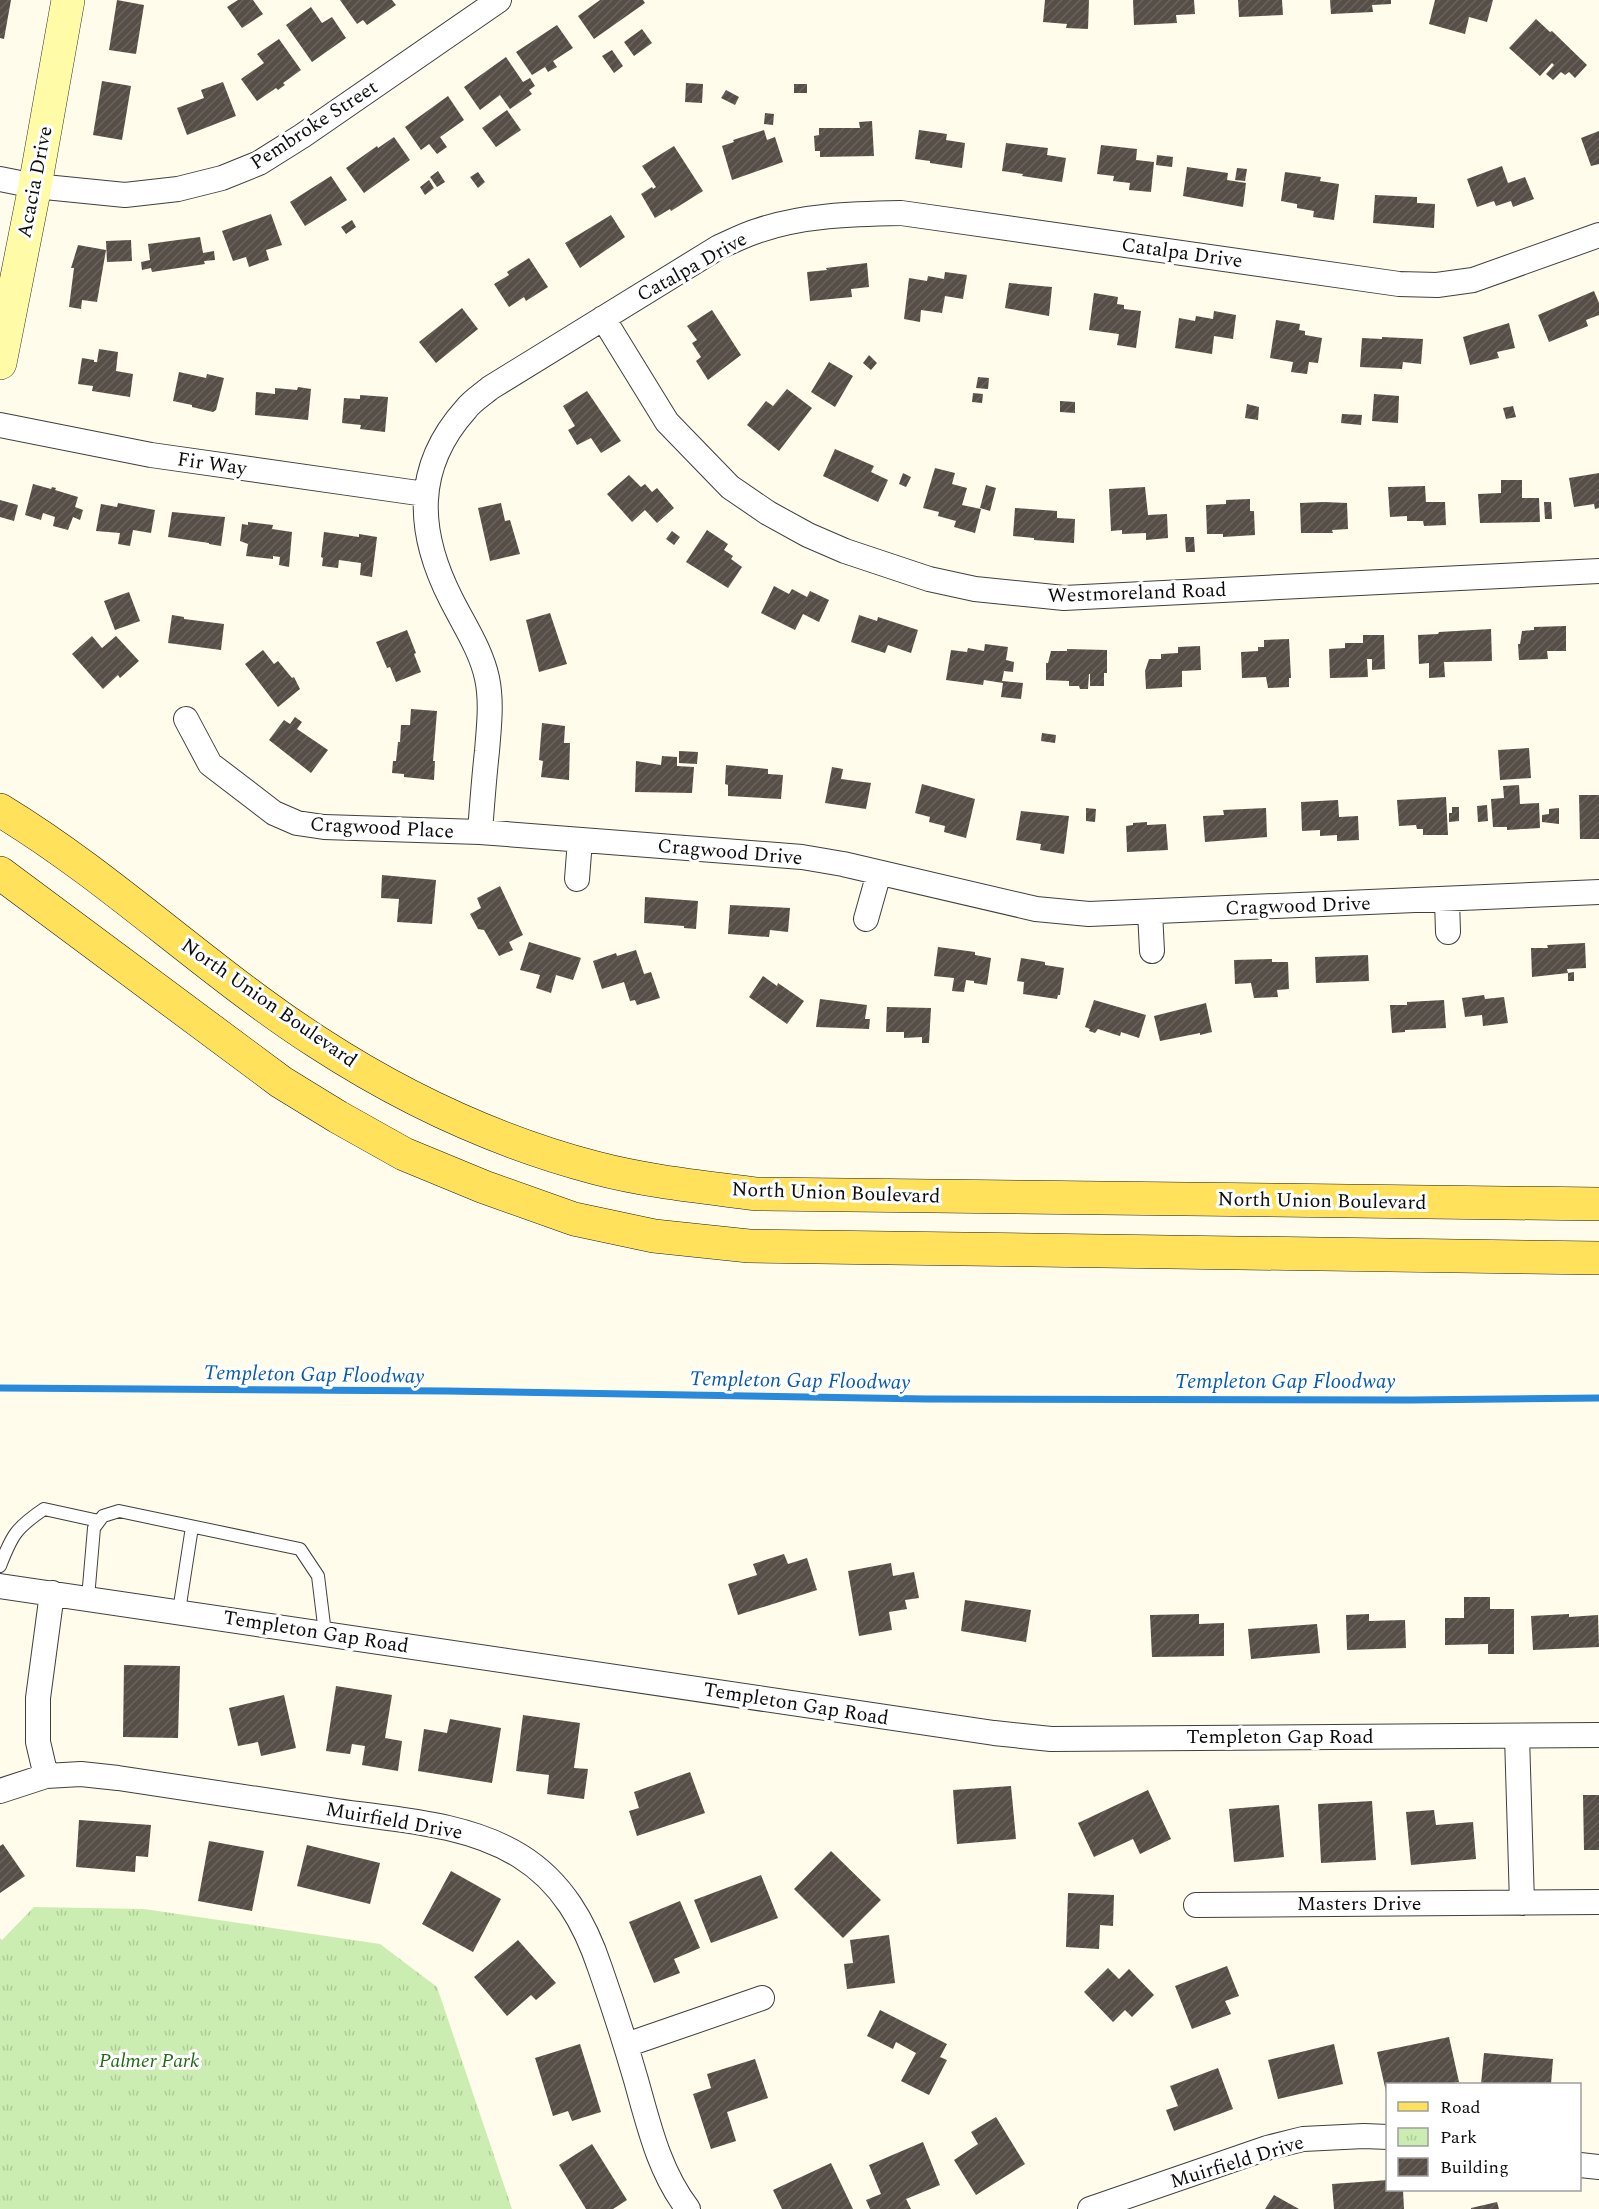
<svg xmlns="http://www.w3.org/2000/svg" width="1599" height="2209" viewBox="0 0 1599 2209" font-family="Spectral,serif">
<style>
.park{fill:url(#park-tufts)}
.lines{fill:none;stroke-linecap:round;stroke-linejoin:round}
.stream{stroke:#2989db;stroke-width:7}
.building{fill:url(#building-hatch)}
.lane-casing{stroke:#3f3f3f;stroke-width:14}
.street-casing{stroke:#3f3f3f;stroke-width:26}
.secondary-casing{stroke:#2e2e2e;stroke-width:34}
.primary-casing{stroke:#1d1d1d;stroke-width:34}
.lane{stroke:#fff;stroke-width:12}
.street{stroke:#fff;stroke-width:24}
.secondary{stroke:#fffba6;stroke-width:33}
.primary{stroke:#ffe15b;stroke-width:33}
.labels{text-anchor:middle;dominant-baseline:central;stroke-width:6;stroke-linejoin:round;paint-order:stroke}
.street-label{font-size:20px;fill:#0c0c0c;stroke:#fff}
.park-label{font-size:20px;font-style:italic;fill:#226a16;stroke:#fff}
.water-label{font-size:21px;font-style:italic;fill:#095aa9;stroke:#fff}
</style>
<defs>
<pattern id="park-tufts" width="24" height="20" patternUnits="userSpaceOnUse" patternTransform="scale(1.5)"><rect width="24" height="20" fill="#ccedb1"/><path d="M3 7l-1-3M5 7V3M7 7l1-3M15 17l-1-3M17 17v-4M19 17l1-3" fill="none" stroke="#aeca97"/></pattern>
<pattern id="building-hatch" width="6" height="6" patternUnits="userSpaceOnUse" patternTransform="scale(1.5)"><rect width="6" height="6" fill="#564e47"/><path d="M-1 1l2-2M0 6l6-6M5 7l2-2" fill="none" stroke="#69635d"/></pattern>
</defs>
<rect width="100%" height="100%" fill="#fffceb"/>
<path class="park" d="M34,1907L144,1909L380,1944L437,1987L512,2209H0V1938L2,1940Z"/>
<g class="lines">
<path class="stream" d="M0,1388L446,1391L927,1399L1411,1400L1599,1398"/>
</g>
<path class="building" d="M0,0H11L4,39L0,38Z
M117,0L144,5L136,54L109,50Z
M238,0H253L263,14L242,28L227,7Z
M340,0H392L396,5L367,25L363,20L357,24Z
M600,0H643L645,3L594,39L578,16Z
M1045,0H1089L1088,29L1066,28L1067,24L1043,22Z
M1133,0H1194L1195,14L1176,15L1177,23L1134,25Z
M1238,0H1282L1283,15L1239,17Z
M1330,0H1391V4L1372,5L1373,12L1331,14Z
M1435,0H1493L1487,22L1469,17L1465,34L1429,24Z
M311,7L322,23L332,17L346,38L312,62L286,25Z
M1536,19L1550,32L1552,31L1587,65L1575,78L1569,72L1565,75L1561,72L1553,80L1546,74L1554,65L1552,63L1540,76L1509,48Z
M557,25L573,48L553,61L557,67L548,72L545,67L532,75L516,52Z
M642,29L652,43L634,56L624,42Z
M279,39L301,70L283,83L285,85L278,90L276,88L257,101L241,79L264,63L257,54Z
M612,50L623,66L614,73L602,56Z
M506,57L523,82L530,78L535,86L529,90L532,94L510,109L500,95L480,110L464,87Z
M102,81L131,86L122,140L93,135Z
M223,82L236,116L187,135L177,108L204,98L201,90Z
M686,83L703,84L702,103L685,102Z
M794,84H807V93H794Z
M726,90L739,97L735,105L721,98Z
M448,96L464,120L440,137L447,147L437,154L429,144L421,150L405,127Z
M507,110L521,130L496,147L482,128Z
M765,113L774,114L773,125L764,124Z
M872,121L874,156L820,157V151H815L814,136L819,135V128H860L859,122Z
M764,130L767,140L775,137L783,162L732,180L722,146L734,142L733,140Z
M919,130L947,134L946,140L965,143L962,168L930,163V161L915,159Z
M1599,131V164L1591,166L1581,138Z
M394,137L410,160L364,193L346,168L377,146L378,148Z
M1006,143L1048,148L1047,155L1066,158L1062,182L1022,176L1023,174L1002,171Z
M1101,145L1137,149L1136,160L1154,162L1151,192L1129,190L1130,183L1113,181L1114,176L1097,174Z
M674,146L703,191L671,211L670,209L655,218L641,194L652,187L653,189L656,187L642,166Z
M1157,155L1173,157L1172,167L1156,165Z
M1502,166L1508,183L1525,177L1534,199L1513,207L1511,201L1496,206L1494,201L1477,207L1467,179Z
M1187,167L1228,173L1227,180L1246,183L1243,207L1183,196Z
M1237,168L1247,169L1245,181L1235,180Z
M438,171L445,182L437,187L430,177Z
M478,172L485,182L478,188L470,177Z
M1285,172L1321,177L1320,181L1339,184L1334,220L1313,217L1314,211L1297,208V204L1281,201Z
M331,176L347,200L305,226L290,202Z
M429,180L434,188L425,195L420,187Z
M1375,195L1417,197V203L1435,204L1434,228L1373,223Z
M271,214L282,245L266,250L269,260L249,267L246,257L233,261L222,231Z
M611,215L625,237L580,268L565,243Z
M352,220L356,227L346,234L341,227Z
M200,237L203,253L214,251L215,260L204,261L205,264L152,272L151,268L142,270L141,262L150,260L148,244Z
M131,240L132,261L107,262L106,241Z
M78,245L106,250L97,302L82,300L81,309L69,307L74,268H71Z
M529,258L548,287L526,301L524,297L509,307L494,284L509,275L507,272Z
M867,263L869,287L851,289L852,297L810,301L807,272L827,270L826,268Z
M945,272L967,275L963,299L945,296L942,313L921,310L920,322L904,319L909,278L927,281L928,276L944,279Z
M1009,283L1052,287L1049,316L1005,308Z
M1594,291L1599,303V315L1586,320L1588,326L1549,342L1538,315Z
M1094,293L1118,297L1117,304L1124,305V309L1141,311L1136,348L1117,345L1119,334L1089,330Z
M462,308L478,329L436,363L419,342Z
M712,310L741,355L708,380L696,361L701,357L692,343L697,340L687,326Z
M1214,311L1236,315L1233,339L1214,336L1212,354L1175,348L1179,318L1195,321L1196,316L1213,319Z
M1276,320L1300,324L1299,330L1305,331V335L1322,338L1318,363L1309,362L1307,374L1291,372L1293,362L1270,358Z
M1509,323L1515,348L1497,352L1499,358L1470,365L1463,337Z
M1382,337L1423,339L1421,364L1403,362L1402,369L1360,367L1362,338L1382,339Z
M99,349L118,352L116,371L133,374L130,397L92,391L93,386L78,384L82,358L94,360V362H97Z
M869,355L877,363L871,370L863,363Z
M829,362L853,376L835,407L811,392Z
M179,372L206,378L207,374L224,378L216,410L213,412L192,407V405L173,401Z
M978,377L989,378L988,389L976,388Z
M298,387L311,389L308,420L255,415L256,392L275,394V388L297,390Z
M787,389L812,408L779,451L747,425L766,401L773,406Z
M587,391L621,441L601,453L591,438L577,445L568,430L575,426L563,406Z
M973,393L983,394L982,403L972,402Z
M1374,394L1399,396L1398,423L1372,421Z
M360,395L388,397L385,432L360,429L361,425L342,423L344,398L360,399Z
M1060,401L1075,402V413L1060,412Z
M1247,404L1259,407L1258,420L1245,418Z
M1513,406L1516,417L1506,419L1503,408Z
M1342,414L1362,415L1361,425L1341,423Z
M835,449L874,466L871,472L888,480L878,502L823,476Z
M935,468L955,473L952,484L967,488L962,505L981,509L975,533L954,527L956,521L938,516L939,512L923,508Z
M903,473L911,477L906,487L899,484Z
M1599,473V508L1595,509L1594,504L1574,507L1569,478Z
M629,475L641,487L645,484L652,492L657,488L674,508L657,523L645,510L632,522L607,494Z
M1501,480H1522V498H1539L1540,522L1480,523L1478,494L1501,493Z
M33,484L51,489L52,487L56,488L55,490L78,497L75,507L83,510L80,520L73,517L68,530L53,526L55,517L43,513L41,520L25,515Z
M986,485L996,488L990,511L980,508Z
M1425,486L1426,502H1445L1446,525L1424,526L1423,521H1407V516L1390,517L1388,487Z
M1145,487L1148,515L1167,514L1168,538L1146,540V533L1122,534V530L1111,531L1109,489Z
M1250,499V511H1254L1255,535L1223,537V534H1207L1206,505L1226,504V500Z
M0,500L18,505L14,521L0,517Z
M1324,502L1347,503L1348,529L1332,530L1333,533H1301L1300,503Z
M1544,502H1551L1552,519H1545Z
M118,503L155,510L151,533L133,530L130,546L118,544L120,533L96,531L101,504L117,507Z
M501,503L505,521L510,520L520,554L490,561L478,508Z
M1015,508L1057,511V518L1075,519L1074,543L1034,540V538L1013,536Z
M172,512L225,517L221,546L209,544V543L168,537Z
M248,522L273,525L272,529L292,532L289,567L279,565L280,557L273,556V559L246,556L248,544L240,541L242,524L248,525Z
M707,530L728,544L724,550L733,556L731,559L742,567L728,588L686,562Z
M672,531L680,537L674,545L666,539Z
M324,532L359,537V534L377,537L372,577L360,575L361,563L339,560L338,568L322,566L323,558L321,557Z
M1185,537H1194L1195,552H1186Z
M774,586L789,594L792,589L807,597L810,591L829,600L819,622L803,614L795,630L761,613Z
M129,592L140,621L115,630L104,601Z
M550,613L567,664L539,672L526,620Z
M172,615L184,617V619L224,624L221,650L168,643Z
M859,615L877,621L878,617L918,630L911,653L888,645L885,653L851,642Z
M1566,626V651H1547L1548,659L1519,660L1518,644H1520L1522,631L1534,630V627Z
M1491,629L1492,661L1444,662L1445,677L1429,678V663L1419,664L1418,635L1438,634L1439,632Z
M407,630L416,653L414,654L421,672L396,682L390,667L387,668L376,642Z
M1363,635H1384L1385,669L1372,670V659H1367L1368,677L1330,678L1329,649L1345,648V643H1363Z
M92,636L102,648L116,636L139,661L120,678L118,675L103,689L72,654Z
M1289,639L1291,678H1289V687L1268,688L1266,677L1242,678L1241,652L1258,651V647H1264V640Z
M985,644L1008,647L1006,660L1014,662L1013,672L1004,671L1002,681L1023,683L1021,699L1001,697L1003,683L984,680L983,685L946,680L951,650L967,652L968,648L984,651Z
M1200,646L1201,670L1182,671V687L1146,689L1145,671L1149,659H1161V654L1178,653V647Z
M1067,649L1107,650V673H1104V686H1090V674H1089L1088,689H1080L1079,686H1069V681L1046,680V663H1048L1051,651H1067Z
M263,650L274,664L278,661L292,678L294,677L300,689L278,707L245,664Z
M411,709L437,711L433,761H435L434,780L404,777V774L392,773L393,761H396L398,742H400L401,725H410Z
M295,717L302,722L297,729L328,750L311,773L269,740L284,720L290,724Z
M542,723L565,726L564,743H570L569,780L541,777L543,761L539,760Z
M1042,733L1056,735L1055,743L1041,741Z
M1529,748L1531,778L1500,780L1498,750Z
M679,751L698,752L697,764L679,763Z
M662,756L677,757V766L694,767L692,793L635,792L636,761L661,765Z
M726,765L768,769V774L783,775L781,799L728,796V785L725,784Z
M832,767L843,769L841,779L871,783L866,809L825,803Z
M922,784L975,799L966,838L944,832L945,826L929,822L930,817L915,813Z
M1519,785L1520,804L1539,803L1540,828L1507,830V827H1493L1491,799L1504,798L1503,786Z
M1579,795H1599V839H1580Z
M1446,797L1448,835H1423V829H1417L1416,825L1399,826L1397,800Z
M1338,800L1339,817L1358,816L1359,840L1337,841V835L1320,836V830L1302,831L1301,802Z
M1487,805L1488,821L1478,822L1477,806Z
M1452,807H1459V821L1449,822V813H1452Z
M1086,808L1096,809L1095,822L1086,821Z
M1266,808L1267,837L1205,842L1203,816L1224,815L1223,810Z
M1559,808V824L1542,822V815L1549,814V809Z
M1021,811L1069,816L1064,854L1040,850L1041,844L1016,840Z
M1147,822V825L1166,824L1168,850L1127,852L1126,826L1133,825V823Z
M382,875L436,880L432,924L397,922L399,899L381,898Z
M500,886L523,935L509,942L513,950L499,956L484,930L478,929L470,914L481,908L477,898Z
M645,897L698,901L696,929L684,928V926L644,923Z
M730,905L790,908L788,932L770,930L769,937L728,934Z
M529,942L581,958L573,980L556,975L551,993L536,988L540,975L520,970Z
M1585,943L1586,968L1567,969L1568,973L1574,972V981H1568V973L1532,977L1531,948H1548L1547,945Z
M938,947L975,952V955L991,958L987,985L974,983V981L966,980L964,992L952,991L954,978L934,976Z
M636,950L644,974L651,972L660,998L637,1005L635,1000L630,1001L624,982L602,989L593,961L616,953L617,956Z
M1368,955L1369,981L1316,983L1315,957Z
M1021,958L1045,962V965L1064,968L1060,995H1058L1057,999L1023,994L1024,982L1017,981Z
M1272,959V962H1288L1289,989L1277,990L1278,997L1254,998L1251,983L1235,984L1234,960Z
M763,976L777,986L778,983L804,1001L787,1024L749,997Z
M1484,995L1485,999L1504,997L1508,1023L1483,1026L1482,1015L1465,1017L1462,998Z
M820,999L867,1005L865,1019H870L869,1029L816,1027Z
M1094,1000L1146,1015L1139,1038L1121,1032L1120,1036L1098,1029L1095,1033L1089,1031L1090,1029L1085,1027Z
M1444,1000L1446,1028L1405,1030V1032L1392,1033L1390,1005H1407V1002Z
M1206,1003L1212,1032L1200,1035V1033L1160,1041L1154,1016Z
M887,1007L931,1008L929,1043H922V1037L904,1038V1032H886Z
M784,1554L788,1564L807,1558L817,1590L738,1615L728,1584L757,1575L753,1564Z
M891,1563L893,1576L914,1572L919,1598L905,1600L907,1609L889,1612L892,1630L859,1636L848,1571Z
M1464,1597H1490V1609H1514V1654H1488V1644L1445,1645V1618H1464Z
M965,1600L1031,1610L1026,1642L961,1631Z
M1199,1614V1624L1224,1623V1656L1152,1657L1150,1615Z
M1369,1614V1621L1405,1620L1406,1648L1347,1650L1346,1615Z
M1569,1614V1617L1598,1615L1599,1647L1533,1650L1531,1616Z
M1317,1624L1320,1653L1251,1659L1248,1629Z
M124,1665L180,1666L178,1738L123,1737Z
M336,1686L392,1695L385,1738L402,1741L398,1771L362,1765L365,1746L352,1744L350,1754L326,1751Z
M284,1695L296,1748L261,1756L258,1742L238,1746L229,1708Z
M523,1715L580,1723L574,1768L588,1769L584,1799L547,1794L549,1775L516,1771Z
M450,1719L501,1728L492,1783L418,1771L424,1729L447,1733Z
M690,1772L705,1813L637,1836L629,1811L639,1808L634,1792Z
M1011,1786L1016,1839L957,1844L953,1790Z
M1148,1790L1171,1839L1140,1854L1133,1839L1094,1857L1078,1823Z
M1583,1795H1599V1850H1584Z
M1372,1801L1376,1860L1321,1863L1318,1804Z
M1279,1805L1284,1857L1234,1862L1229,1809Z
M1434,1810L1436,1825L1473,1822L1476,1859L1411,1865L1406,1812Z
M79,1820L151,1825L148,1857L136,1856L135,1872L76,1867Z
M209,1841L264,1851L252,1911L198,1901Z
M3,1844L25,1876L0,1893V1846Z
M307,1845L380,1863L370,1904L297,1886Z
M831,1851L881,1900L843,1938L794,1889Z
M451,1871L501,1899L473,1952L422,1924Z
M761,1875L778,1918L711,1943L694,1900Z
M1068,1893L1114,1895L1113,1926L1100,1925L1099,1949L1066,1947Z
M680,1901L700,1948L674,1959L680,1973L654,1983L629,1922Z
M889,1935L895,1983L847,1989L844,1964L853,1963L850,1940Z
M518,1940L556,1983L536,2000L531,1995L507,2016L474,1977Z
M1227,1966L1239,1996L1225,2001L1231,2014L1192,2029L1175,1986Z
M1108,1968L1119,1979L1129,1969L1154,1995L1132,2017L1125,2010L1113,2022L1084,1992Z
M880,2010L947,2044L940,2057L947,2060L929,2095L901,2081L916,2053L896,2042L893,2049L867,2036Z
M1449,2037L1459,2082L1448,2084H1388L1387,2096L1377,2052Z
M580,2044L601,2112L572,2121L568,2111L553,2116L535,2058Z
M1334,2044L1343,2084L1278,2099L1268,2060Z
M1484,2053L1553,2059L1551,2084H1481Z
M755,2059L768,2098L727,2112L736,2141L711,2149L693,2094L711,2088L707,2074Z
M1218,2068L1233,2109L1174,2131L1166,2110L1178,2106L1170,2086Z
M996,2117L1025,2164L976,2195L954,2160L978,2144L971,2132Z
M923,2142L940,2185L906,2199L911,2209H870L866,2200L881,2194L869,2165Z
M592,2144L627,2200L613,2209H586L559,2165Z
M831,2163L853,2209H782L773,2190Z
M1388,2180V2190H1403L1404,2209H1334L1332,2184Z
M1274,2195L1299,2209H1265Z
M1497,2202L1499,2209H1471V2208Z"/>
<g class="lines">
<defs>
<path id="lane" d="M0,1566C12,1535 16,1528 44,1509L99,1521
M88,1598L94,1528L103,1516L119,1511L300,1549L318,1576L325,1633
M179,1611L192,1527"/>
<path id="street" d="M0,179L35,186L125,195L178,189L222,178L259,163L302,136L499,0
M603,318L667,422L730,487L768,513L808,535L845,551L929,579L975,589L1064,598L1599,571
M0,425L151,455L425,494
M186,719L210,764L274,813L297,823L324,827L480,832L802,857L843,864L1036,909L1089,914L1599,892
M480,832C482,805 484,778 487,751C489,726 492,702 487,678C481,650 464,625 451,599C417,532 413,468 466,409C472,401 482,395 490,388L719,247C731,242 744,235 757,231C803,215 853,214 901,213L1399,284L1437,285L1473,280L1599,235
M577,879L580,840
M1447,900L1448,932
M1150,912L1152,951
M866,919L879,873
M0,1586L994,1733L1051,1739L1599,1735
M1517,1736L1522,1903
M46,1776L38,1742V1698L52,1593
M0,1791L46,1776L81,1774L118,1778C191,1789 264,1800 337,1811C398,1820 467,1823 520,1856C562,1882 585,1923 600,1968C613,2005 625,2042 636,2080C649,2126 659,2171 688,2209
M1196,1905L1599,1902
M626,2045L762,1998
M1580,2165L1599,2167
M1090,2209L1267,2148L1303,2139L1364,2136L1388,2137"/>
<path id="secondary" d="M0,363L35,186L68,0"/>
<path id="primary" d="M0,810C112,878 207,971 317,1042C403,1098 497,1142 596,1168C649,1182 704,1187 757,1194L1599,1204
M0,873L281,1082L338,1117L404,1154L484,1187L574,1219L654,1236L749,1246L1599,1258"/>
</defs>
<use href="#lane" class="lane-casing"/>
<use href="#street" class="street-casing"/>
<use href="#secondary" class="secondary-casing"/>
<use href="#primary" class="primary-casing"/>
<use href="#lane" class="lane"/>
<use href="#street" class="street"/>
<use href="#secondary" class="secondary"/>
<use href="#primary" class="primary"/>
</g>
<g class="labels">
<g class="street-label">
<text transform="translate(314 125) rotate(-33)">Pembroke Street</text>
<text transform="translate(35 182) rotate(-79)">Acacia Drive</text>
<text transform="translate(1182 253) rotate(8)">Catalpa Drive</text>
<text transform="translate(692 267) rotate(-29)">Catalpa Drive</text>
<text transform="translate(212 464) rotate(8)">Fir Way</text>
<text transform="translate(1137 593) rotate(-2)">Westmoreland Road</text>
<text transform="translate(382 828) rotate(3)">Cragwood Place</text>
<text transform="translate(730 852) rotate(5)">Cragwood Drive</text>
<text transform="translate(1298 906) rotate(-2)">Cragwood Drive</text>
<text transform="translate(269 1003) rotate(35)">North Union Boulevard</text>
<text transform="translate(836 1193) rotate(2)">North Union Boulevard</text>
<text transform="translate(1322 1201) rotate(1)">North Union Boulevard</text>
<text transform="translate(316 1632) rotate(9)">Templeton Gap Road</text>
<text transform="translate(796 1704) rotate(9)">Templeton Gap Road</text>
<text x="1280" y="1737">Templeton Gap Road</text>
<text transform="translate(394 1821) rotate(10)">Muirfield Drive</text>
<text x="1359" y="1904">Masters Drive</text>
<text transform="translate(1237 2162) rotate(-17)">Muirfield Drive</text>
</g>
<g class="park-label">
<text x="149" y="2061">Palmer Park</text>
</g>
<g class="water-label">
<text transform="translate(314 1375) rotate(1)">Templeton Gap Floodway</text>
<text transform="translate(800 1381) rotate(1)">Templeton Gap Floodway</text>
<text x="1285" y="1382">Templeton Gap Floodway</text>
</g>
</g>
<rect x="1386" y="2083" width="195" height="108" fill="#ffffff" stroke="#9e9e9e" stroke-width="1.5"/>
<rect x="1398" y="2102" width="30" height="9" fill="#ffe15b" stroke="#9e9e9e" stroke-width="1.5"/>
<text x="1440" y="2113" font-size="18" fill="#0c0c0c">Road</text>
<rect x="1398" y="2128" width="30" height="18" fill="url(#park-tufts)" stroke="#9e9e9e" stroke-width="1.5"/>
<text x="1440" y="2143" font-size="18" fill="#0c0c0c">Park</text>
<rect x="1398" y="2158" width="30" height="18" fill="url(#building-hatch)" stroke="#9e9e9e" stroke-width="1.5"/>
<text x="1440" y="2173" font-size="18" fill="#0c0c0c">Building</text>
</svg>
